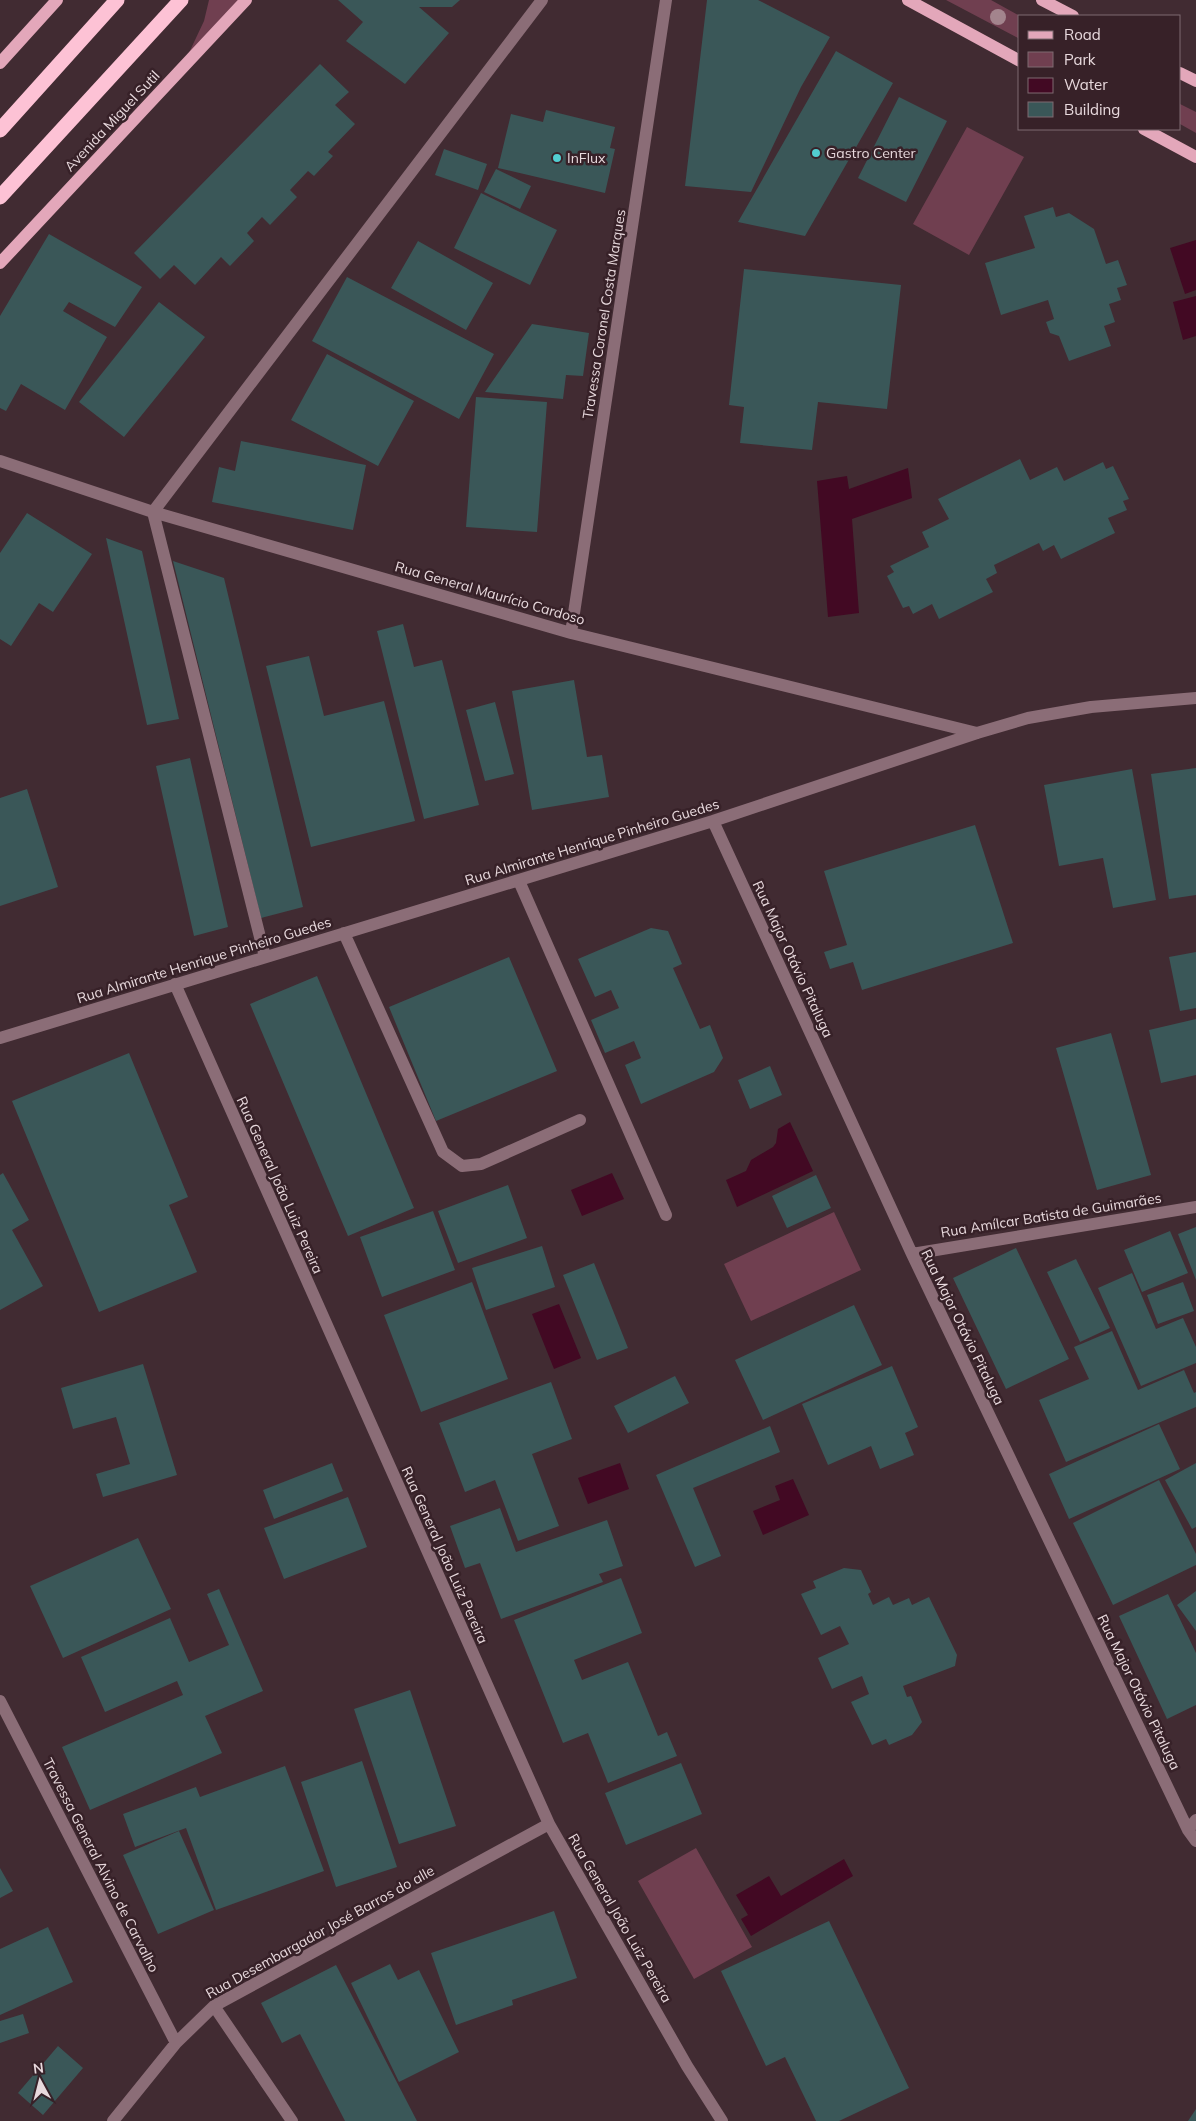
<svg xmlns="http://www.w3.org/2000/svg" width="1196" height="2121" viewBox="0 0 1196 2121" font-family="Mulish,sans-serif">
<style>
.green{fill:#703f50}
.water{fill:#420923}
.building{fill:#3a5758}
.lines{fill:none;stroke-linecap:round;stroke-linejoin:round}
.minor{stroke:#8b6d77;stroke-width:12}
.major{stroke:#e3a7ba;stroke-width:12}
.highway{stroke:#fdc2d5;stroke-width:15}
.tree{fill:#a3848d}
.poi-dot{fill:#52cdd0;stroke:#372128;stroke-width:2}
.labels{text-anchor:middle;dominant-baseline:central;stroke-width:5;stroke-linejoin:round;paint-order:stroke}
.street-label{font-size:14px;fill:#e8d9dd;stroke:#372128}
.poi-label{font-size:14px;fill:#e8d9dd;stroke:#372128;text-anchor:start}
</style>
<rect width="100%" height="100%" fill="#412b32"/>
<path class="green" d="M209,0H240L187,57L204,21Z
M946,0H991L1020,16V39Z
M1180,104L1196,112V133L1180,124Z
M967,127L1024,157L969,255L913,224Z
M834,1212L861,1270L751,1321L724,1264Z
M696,1848L752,1947L694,1979L638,1881Z"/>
<path class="water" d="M1196,240V290L1185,294L1170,248Z
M1196,296V336L1183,340L1173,302Z
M908,468L912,498L852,519L859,613L828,617L817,481L847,476L849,489Z
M790,1122L813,1171L737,1207L726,1180L746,1171L751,1160L773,1147L776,1143L778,1129Z
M612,1173L624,1199L582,1216L571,1190Z
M559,1304L581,1358L554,1369L532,1314Z
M620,1463L629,1489L588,1504L578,1478Z
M793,1479L809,1515L763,1535L753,1511L780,1500L775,1486Z
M844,1859L853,1876L751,1936L741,1919L748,1915L736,1895L769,1876L781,1896Z"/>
<path class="building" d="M338,0H460L452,7H419L449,33L405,84L346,41L363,22Z
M707,0H758L830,37L801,87L751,192L685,186Z
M836,51L893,83L805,236L738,222Z
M320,64L349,92L335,105L355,124L328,152L333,156L314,176L308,171L290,190L297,197L270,225L262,217L247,233L254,241L230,266L221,257L195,285L174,265L160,279L134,253Z
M899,97L947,121L906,202L858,178Z
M546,110L615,127L610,148L615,149L605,193L498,168L511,114L543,122Z
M444,149L487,164L478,190L435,175Z
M496,169L531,186L520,209L484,192Z
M481,193L557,230L530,285L454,248Z
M1053,207L1056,217L1069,213L1094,229L1106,264L1118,260L1127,285L1117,288L1121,300L1109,304L1115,322L1104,326L1111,346L1069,361L1059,336L1050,333L1046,322L1054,319L1048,300L1001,315L985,263L1035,248L1024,216Z
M49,234L142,287L115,327L69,302L63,311L107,337L65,410L21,384L6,411L0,408V316Z
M418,241L493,283L466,330L391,288Z
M744,269L901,285L887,409L818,402L812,450L740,443L744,407L729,405Z
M347,277L494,354L459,419L312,341Z
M159,302L205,337L124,437L79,402Z
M532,324L589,333L583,376L566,375L563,399L485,392Z
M327,354L414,401L378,466L291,420Z
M476,397L547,402L537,532L466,527Z
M241,441L366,465L353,530L212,502L219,467L235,471Z
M1020,459L1030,480L1057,467L1064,481L1103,462L1106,469L1113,466L1129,499L1123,501L1127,510L1108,518L1115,533L1061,559L1054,545L1043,551L1039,543L994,565L997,573L986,579L993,592L939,619L932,604L913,614L909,606L903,608L887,576L894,572L890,566L929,547L922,532L949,519L938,499Z
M27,513L92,554L53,612L39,603L11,646L0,639V553Z
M106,538L142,551L179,719L147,725Z
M173,561L224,578L303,907L261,918Z
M403,624L414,667L442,660L479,805L424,819L377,631Z
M309,656L324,716L384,701L415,821L311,847L266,666Z
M574,680L587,757L602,755L609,797L532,810L512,691Z
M495,702L514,774L485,781L466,710Z
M190,758L228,927L194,936L156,766Z
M1196,768V895L1169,899L1151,774Z
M1132,769L1156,900L1113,908L1103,858L1059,866L1044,785Z
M27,789L58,887L0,906V798Z
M975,825L1013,943L862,990L853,962L830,969L824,952L847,945L824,871Z
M651,928L668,931L682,964L673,968L700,1029L710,1025L723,1058L714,1072L641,1104L625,1065L641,1058L634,1041L605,1053L591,1020L619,1008L611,990L595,997L578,959Z
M1196,952V1008L1180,1011L1169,957Z
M509,957L557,1071L436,1121L389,1007Z
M317,976L414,1208L348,1236L250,1004Z
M1196,1019V1075L1161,1083L1149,1030Z
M1111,1033L1151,1175L1097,1190L1056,1048Z
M129,1053L188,1197L169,1205L197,1272L99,1312L12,1101Z
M770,1066L782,1095L750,1109L738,1080Z
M3,1173L29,1220L12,1230L43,1286L0,1310V1175Z
M816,1175L831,1208L787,1228L772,1196Z
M508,1185L527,1238L458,1263L438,1211Z
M433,1211L455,1270L382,1297L360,1237Z
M1196,1227V1280L1178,1234Z
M1170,1231L1188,1273L1142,1292L1124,1250Z
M542,1246L555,1287L486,1310L472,1268Z
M1016,1248L1069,1359L1006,1389L953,1278Z
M1076,1259L1110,1328L1080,1342L1047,1272Z
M594,1263L628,1348L597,1360L563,1275Z
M1132,1273L1156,1329L1183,1318L1196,1347V1363L1141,1386L1098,1288Z
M472,1282L508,1379L421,1412L384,1315Z
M1183,1282L1194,1311L1158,1324L1147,1295Z
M854,1305L882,1365L763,1420L735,1360Z
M1112,1331L1138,1390L1184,1370L1194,1393L1196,1392V1407L1066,1462L1039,1400L1089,1379L1074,1347Z
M143,1364L177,1475L103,1497L96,1474L130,1464L116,1417L73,1429L61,1388Z
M892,1366L918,1427L905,1433L914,1455L880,1469L871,1446L828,1465L802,1404Z
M675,1376L689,1403L628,1433L614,1406Z
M551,1382L572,1439L532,1454L559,1526L518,1541L495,1480L465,1492L439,1423Z
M1159,1424L1180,1469L1069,1519L1049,1474Z
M770,1426L780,1452L693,1488L721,1556L695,1567L656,1475Z
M332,1463L343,1491L274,1519L263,1490Z
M1196,1463V1527L1192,1529L1165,1480Z
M1159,1480L1196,1554V1565L1113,1605L1073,1523Z
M348,1497L367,1547L284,1579L264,1528Z
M500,1508L516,1552L607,1520L623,1566L599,1574L603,1582L501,1619L480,1563L465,1568L450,1526Z
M138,1538L171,1609L63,1658L30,1586Z
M844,1568L861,1570L871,1592L868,1594L873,1605L889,1597L893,1605L909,1598L912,1605L929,1597L957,1655L955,1666L903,1686L907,1697L911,1696L922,1722L912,1735L889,1745L886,1739L872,1745L851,1702L869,1694L862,1676L832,1689L818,1658L849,1644L840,1626L821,1635L801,1594L816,1588L813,1581Z
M621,1578L642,1633L574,1660L582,1680L628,1662L658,1736L667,1732L677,1756L608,1783L588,1733L563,1743L514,1620Z
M219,1589L263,1691L205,1716L222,1753L90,1810L62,1747L183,1695L177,1681L105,1712L81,1657L170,1618L189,1662L229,1645L207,1594Z
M1196,1591V1631L1177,1605Z
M1168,1594L1196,1653V1705L1167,1719L1119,1616Z
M410,1690L456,1826L399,1844L354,1709Z
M362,1761L397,1867L336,1887L301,1782Z
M681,1763L702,1814L626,1845L605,1793Z
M285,1766L324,1871L216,1910L186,1828L135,1847L123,1814L196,1787L200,1797Z
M179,1831L214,1910L158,1934L123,1855Z
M0,1868L13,1891L0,1898Z
M554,1911L577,1978L512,2000L513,2005L456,2025L431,1953Z
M829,1921L909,2088L839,2121H816L785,2057L766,2066L721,1971Z
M48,1927L73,1982L0,2015V1949Z
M390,1964L398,1980L419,1970L459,2052L399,2082L351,1983Z
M336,1965L417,2121H345L300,2034L282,2043L261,2003Z
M23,2014L29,2033L0,2043V2021Z
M58,2046L83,2068L43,2115L18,2093Z
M1196,2109V2121H1188Z"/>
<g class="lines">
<path class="minor" d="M0,461L153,512L571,633L977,733
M571,633L666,0
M713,821L912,1254L1188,1830L1196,1841
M519,881L666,1215
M344,933L443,1152L462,1166L481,1164L580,1120
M265,957L153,512L542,0
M175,984L549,1824L687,2066L722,2121
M0,1038L713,821L977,733L1028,718L1091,707L1196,698
M912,1254L1196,1207
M0,1701L176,2043
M1188,1830L1196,1820
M214,2006L292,2121
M113,2121L176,2043L214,2006L549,1824"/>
<path class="major" d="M908,0L1020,61
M1042,0L1073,16
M0,63L57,0
M1180,73L1196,81
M1144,129L1196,157
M0,263L246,0"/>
<path class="highway" d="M0,130L117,0
M0,197L181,0"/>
</g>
<circle class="tree" cx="998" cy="17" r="8"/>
<g class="poi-dot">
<circle cx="816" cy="153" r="5"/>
<circle cx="557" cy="158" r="5"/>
</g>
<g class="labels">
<g class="street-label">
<text transform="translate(112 121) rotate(-47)">Avenida Miguel Sutil</text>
<text transform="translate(604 314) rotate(-81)">Travessa Coronel Costa Marques</text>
<text transform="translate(490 593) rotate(16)">Rua General Maurício Cardoso</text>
<text transform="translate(592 842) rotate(-17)">Rua Almirante Henrique Pinheiro Guedes</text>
<text transform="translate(793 959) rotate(65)">Rua Major Otávio Pitaluga</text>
<text transform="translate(204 960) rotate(-17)">Rua Almirante Henrique Pinheiro Guedes</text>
<text transform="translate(280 1185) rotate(66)">Rua General João Luiz Pereira</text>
<text transform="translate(1051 1215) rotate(-9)">Rua Amílcar Batista de Guimarães</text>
<text transform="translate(963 1327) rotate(64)">Rua Major Otávio Pitaluga</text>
<text transform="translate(445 1555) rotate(66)">Rua General João Luiz Pereira</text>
<text transform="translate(1139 1692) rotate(64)">Rua Major Otávio Pitaluga</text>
<text transform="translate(101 1865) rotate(63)">Travessa General Alvino de Carvalho</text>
<text transform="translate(620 1918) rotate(60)">Rua General João Luiz Pereira</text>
<text transform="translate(320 1932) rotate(-29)">Rua Desembargador José Barros do alle</text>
</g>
<g class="poi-label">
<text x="826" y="153">Gastro Center</text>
<text x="567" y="158">InFlux</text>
</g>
</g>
<rect x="1018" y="15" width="162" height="115" fill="#372128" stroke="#7e6b70"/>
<rect x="1028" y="31" width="25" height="8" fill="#e3a7ba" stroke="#7e6b70"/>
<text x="1064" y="40" font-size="15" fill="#e8d9dd">Road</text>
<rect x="1028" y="52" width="25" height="15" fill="#703f50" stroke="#7e6b70"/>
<text x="1064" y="65" font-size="15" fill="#e8d9dd">Park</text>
<rect x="1028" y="78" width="25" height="15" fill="#420923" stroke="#7e6b70"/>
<text x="1064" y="90" font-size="15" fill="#e8d9dd">Water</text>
<rect x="1028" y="102" width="25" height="15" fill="#3a5758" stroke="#7e6b70"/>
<text x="1064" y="115" font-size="15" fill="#e8d9dd">Building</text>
<g transform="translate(40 2081) rotate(353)" stroke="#372128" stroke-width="4" paint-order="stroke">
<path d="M0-4L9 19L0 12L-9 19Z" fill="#e8d9dd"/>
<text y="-8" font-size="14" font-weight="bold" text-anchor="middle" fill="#e8d9dd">N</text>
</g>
</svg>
